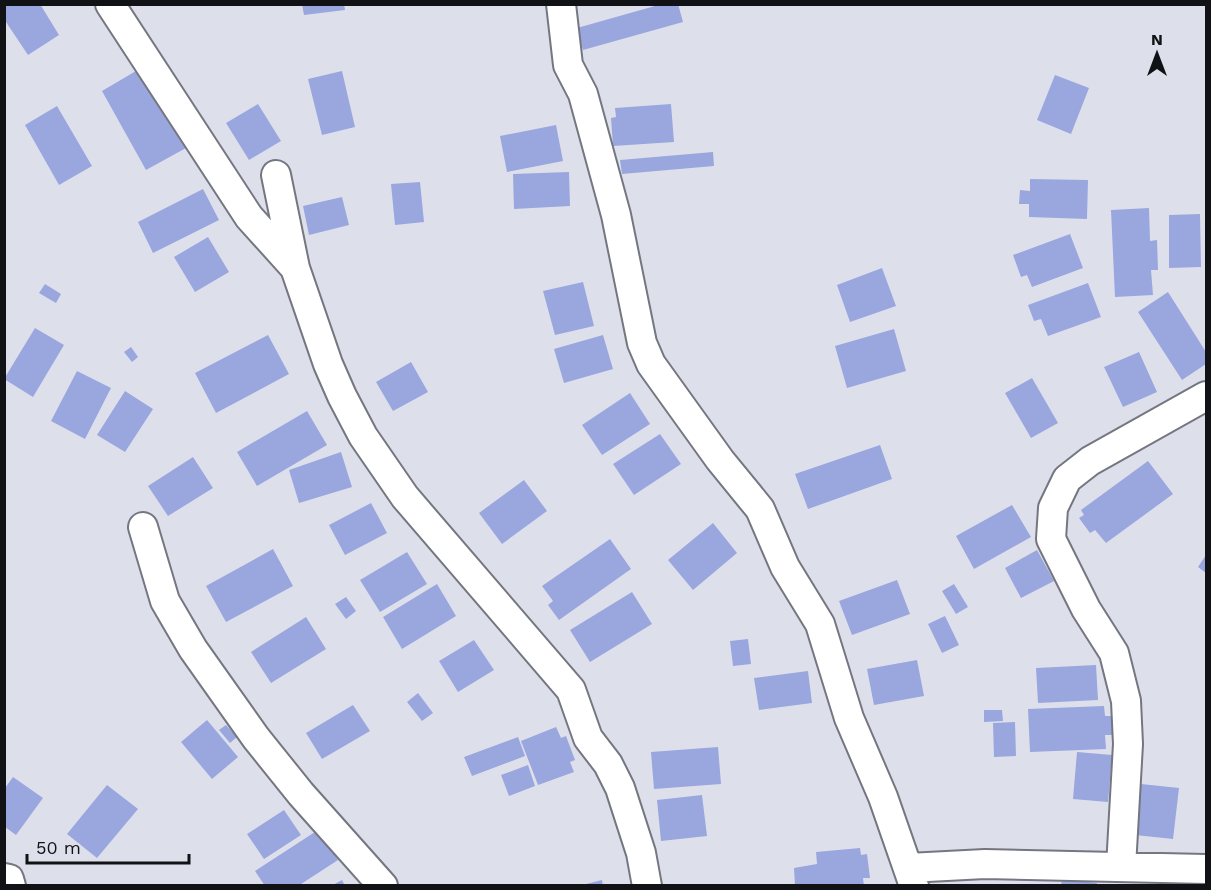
<svg xmlns="http://www.w3.org/2000/svg" width="1211" height="890" viewBox="0 0 1211 890" font-family="'Work Sans',sans-serif">
<style>
.building{fill:#9aa6de}
.lines{fill:none;stroke-linecap:round;stroke-linejoin:round}
.minor-casing{stroke:#747680;stroke-width:32}
.minor{stroke:#fff;stroke-width:28}
</style>
<rect width="100%" height="100%" fill="#dde0eb"/>
<path class="building" d="M4,4H40L59,35L28,55L4,19Z
M302,4H344L345,10L304,15Z
M662,4H678L683,22L583,50L577,28Z
M141,68L186,148L146,170L102,91Z
M342,71L355,127L322,135L308,79Z
M1055,75L1089,88L1071,134L1037,120Z
M258,104L281,141L249,160L226,123Z
M671,104L674,142L613,146L611,118L616,117L615,108Z
M57,106L92,166L59,185L25,125Z
M556,125L563,161L507,172L500,136Z
M713,152L714,166L622,174L620,160Z
M569,172L570,206L514,209L513,174Z
M1030,179L1088,180L1087,219L1029,217V204H1019L1020,190L1030,191Z
M420,182L424,222L395,225L391,184Z
M203,189L219,220L153,253L138,222Z
M342,197L349,225L309,235L303,206Z
M1149,208L1150,241L1157,240L1158,270H1151L1153,295L1115,297L1111,210Z
M1200,214L1201,267L1169,268V215Z
M1070,234L1083,268L1032,287L1027,275L1021,277L1013,255Z
M208,237L229,272L195,292L174,257Z
M882,268L896,306L850,322L837,285Z
M583,282L594,326L555,335L543,291Z
M1088,283L1101,317L1048,336L1041,319L1034,321L1028,305Z
M45,284L61,294L56,303L39,293Z
M1168,292L1206,352V364L1182,380L1138,312Z
M35,328L64,345L33,397L4,379Z
M894,329L906,371L847,388L835,346Z
M268,335L289,374L216,413L195,373Z
M603,335L613,369L564,383L554,349Z
M131,347L138,357L132,362L124,352Z
M1139,352L1157,392L1123,407L1104,367Z
M411,362L428,392L393,411L376,382Z
M77,371L111,388L85,439L51,421Z
M1032,378L1058,423L1031,438L1005,393Z
M125,391L153,409L125,452L97,435Z
M630,393L650,424L602,455L582,425Z
M307,411L327,445L257,486L237,452Z
M660,434L681,464L634,495L613,464Z
M880,445L892,479L808,509L795,474Z
M341,452L352,487L299,503L289,470Z
M193,457L213,488L168,516L148,486Z
M1148,461L1173,494L1106,543L1095,530L1090,533L1079,518L1084,515L1081,510Z
M524,480L547,511L502,544L479,513Z
M371,503L387,533L345,555L329,525Z
M1012,505L1031,537L974,569L956,536Z
M713,523L737,553L693,590L668,560Z
M610,539L631,569L559,620L548,605L553,601L542,586Z
M273,549L293,586L226,622L206,586Z
M1037,550L1054,581L1021,598L1005,568Z
M407,552L427,584L380,612L360,580Z
M1206,555V573L1198,567Z
M897,580L910,614L852,635L839,601Z
M437,584L456,616L402,649L383,617Z
M954,584L968,607L956,614L942,591Z
M632,592L652,624L590,662L570,630Z
M346,597L356,611L346,619L335,604Z
M945,616L959,645L942,653L928,624Z
M306,617L326,649L271,683L251,652Z
M748,639L751,664L733,666L730,641Z
M474,640L494,670L458,692L439,661Z
M917,660L924,696L874,705L867,669Z
M1096,665L1098,700L1038,703L1036,668Z
M808,671L812,703L759,710L754,678Z
M418,693L433,713L422,721L407,702Z
M353,705L370,731L322,759L306,733Z
M1104,706L1105,716H1113L1114,735H1105L1106,749L1030,752L1028,709Z
M984,710H1002L1003,721L984,722Z
M207,720L238,757L212,779L181,742Z
M1015,722L1016,756L994,757L993,723Z
M226,725L237,737L230,743L219,730Z
M556,727L561,738L566,736L575,760L570,762L574,772L538,785L521,741Z
M518,737L525,756L472,776L464,757Z
M718,747L721,784L654,789L651,752Z
M1077,752L1112,755L1108,802L1073,799Z
M528,765L535,786L509,796L501,775Z
M13,777L43,798L16,835L5,827V788Z
M1141,784L1179,788L1173,839L1135,835Z
M107,785L138,809L97,858L67,834Z
M702,795L707,836L661,841L657,800Z
M284,810L301,835L264,859L247,834Z
M318,830L338,860L298,886H265L255,871Z
M860,848L861,855L867,854L870,878H863L864,886H795L794,868L817,864L816,852Z
M1062,879L1097,883L1096,886H1061Z
M342,880L345,886H331Z
M602,880L603,886H582V885Z"/>
<g class="lines">
<defs>
<path id="minor" d="M110,4L249,217L295,268
M561,4L568,65L583,94L616,215L642,343L651,364L720,460L760,509L785,567L820,624L849,718L883,797L914,886
M276,175L295,268L328,364L342,396L363,436L405,497L571,690L588,738L608,764L620,788L641,853L647,886
M143,527L165,601L193,649L256,738L301,794L383,886
M1121,867L1128,744L1126,701L1114,653L1086,609L1051,539L1053,508L1067,479L1090,461L1206,396
M908,868L985,864L1206,869
M4,878L9,879L11,886"/>
</defs>
<use href="#minor" class="minor-casing"/>
<use href="#minor" class="minor"/>
</g>
<rect width="1211" height="890" fill="none" stroke="#111215" stroke-width="12"/>
<g transform="translate(1157 54)" stroke="#dde0eb" stroke-width="4.5" paint-order="stroke">
<path d="M0-4.5L10 22L0 15L-10 22Z" fill="#111215"/>
<text y="-9" font-size="16" font-weight="bold" text-anchor="middle" fill="#111215">N</text>
</g>
<path d="M27 854v9h162v-9" fill="none" stroke="#111215" stroke-width="3"/>
<text x="36" y="854" font-size="18" fill="#111215" stroke="#dde0eb" stroke-width="4.5" paint-order="stroke">50 m</text>
</svg>
